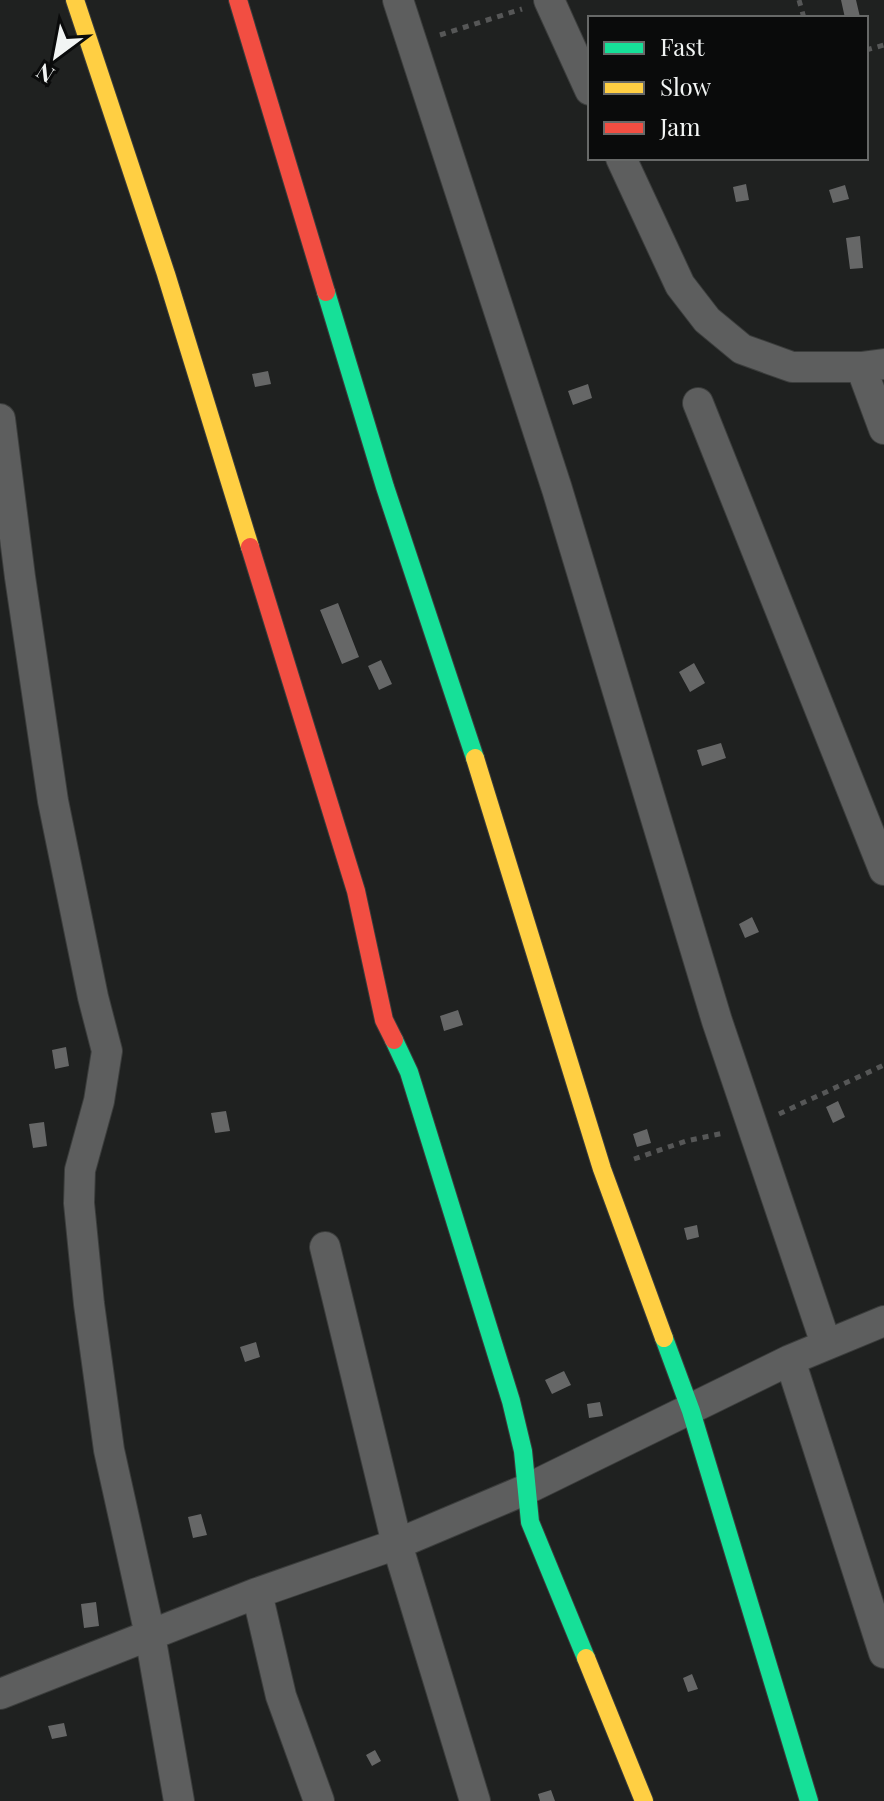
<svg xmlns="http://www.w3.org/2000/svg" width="884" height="1801" viewBox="0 0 884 1801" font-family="'Playfair Display',serif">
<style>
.building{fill:#666767}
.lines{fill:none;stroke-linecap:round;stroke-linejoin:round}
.street-casing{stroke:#3b3d3c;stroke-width:32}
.fast-casing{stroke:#3b3d3c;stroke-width:20}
.slow-casing{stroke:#3b3d3c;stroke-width:20}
.jam-casing{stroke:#3b3d3c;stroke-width:20}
.path{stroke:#565757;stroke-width:5;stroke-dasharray:6 6;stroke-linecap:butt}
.street{stroke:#5d5e5e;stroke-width:30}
.fast{stroke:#16e098;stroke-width:18}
.slow{stroke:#ffcf43;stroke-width:18}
.jam{stroke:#f24e42;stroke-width:18}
</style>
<rect width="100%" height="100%" fill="#1f2120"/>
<path class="building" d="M841,0H856L860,17L845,18Z
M746,184L749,200L736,202L733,187Z
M845,185L849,199L833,203L829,190Z
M860,236L863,268L850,269L846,238Z
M268,371L271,384L255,387L252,374Z
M588,384L592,398L573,405L568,391Z
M338,603L359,657L342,664L320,610Z
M381,660L392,684L379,690L368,666Z
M694,663L705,683L690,692L679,672Z
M721,743L726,758L702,766L697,750Z
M752,917L759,932L745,938L739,924Z
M458,1010L463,1025L444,1031L440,1016Z
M66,1047L69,1066L55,1069L52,1050Z
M838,1101L845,1117L833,1123L826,1107Z
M226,1111L230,1131L215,1133L211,1113Z
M44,1122L47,1146L33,1148L29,1124Z
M647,1129L651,1143L637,1147L633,1134Z
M697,1225L699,1237L687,1240L684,1228Z
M256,1342L260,1357L245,1362L240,1347Z
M564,1371L571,1385L552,1394L545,1380Z
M600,1402L603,1416L589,1418L587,1404Z
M201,1514L207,1535L193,1538L188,1517Z
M96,1602L99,1626L84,1628L81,1604Z
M692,1674L698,1689L688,1692L683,1678Z
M64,1723L67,1736L52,1739L48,1726Z
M375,1750L381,1761L372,1766L366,1755Z
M551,1790L555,1801H540L538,1794Z"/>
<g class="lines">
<defs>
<path id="street" d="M398,0L557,489L717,1021L826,1344
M549,0L590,90
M621,158L680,285L707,320L742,349L792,367H861L884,364
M861,367L884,429
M698,403L884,870
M0,419L20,577L53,801L93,997L107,1051L99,1101L80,1170L79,1203L89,1304L109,1450L150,1635L179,1801
M325,1247L397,1544L475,1801
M790,1360L884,1653
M257,1593L281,1696L319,1801
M0,1694L257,1593L397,1544L527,1489L790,1360L884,1321"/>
<path id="fast" d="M326,292L385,487L475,758
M394,1040L409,1072L511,1401L523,1451L530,1522L586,1658
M664,1338L691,1411L809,1801"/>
<path id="slow" d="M75,0L166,274L250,547
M475,758L602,1169L664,1338
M586,1658L644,1801"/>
<path id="jam" d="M238,0L326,292
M250,547L356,891L384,1020L394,1040"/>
</defs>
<use href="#street" class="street-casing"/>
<use href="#fast" class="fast-casing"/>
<use href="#slow" class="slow-casing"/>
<use href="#jam" class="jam-casing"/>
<path class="path" d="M799,0L804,18
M440,35L522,9
M866,50L884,45
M779,1114L884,1065
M634,1159L686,1141L724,1133"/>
<use href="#street" class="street"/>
<use href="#fast" class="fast"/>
<use href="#slow" class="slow"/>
<use href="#jam" class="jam"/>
</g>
<rect x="588" y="16" width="280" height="144" fill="#0a0b0b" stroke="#676968" stroke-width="2"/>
<rect x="604" y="42" width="40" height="12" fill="#16e098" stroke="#676968" stroke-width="2"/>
<text x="660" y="56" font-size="24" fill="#f2f5f4">Fast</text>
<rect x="604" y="82" width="40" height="12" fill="#ffcf43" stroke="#676968" stroke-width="2"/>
<text x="660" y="96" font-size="24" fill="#f2f5f4">Slow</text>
<rect x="604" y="122" width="40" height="12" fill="#f24e42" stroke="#676968" stroke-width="2"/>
<text x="660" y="136" font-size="24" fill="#f2f5f4">Jam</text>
<g transform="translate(56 56) rotate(212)" stroke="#0a0b0b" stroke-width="6" paint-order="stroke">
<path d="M0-6L14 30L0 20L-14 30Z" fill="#f2f5f4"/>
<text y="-12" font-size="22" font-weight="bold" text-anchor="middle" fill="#f2f5f4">N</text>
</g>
</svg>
